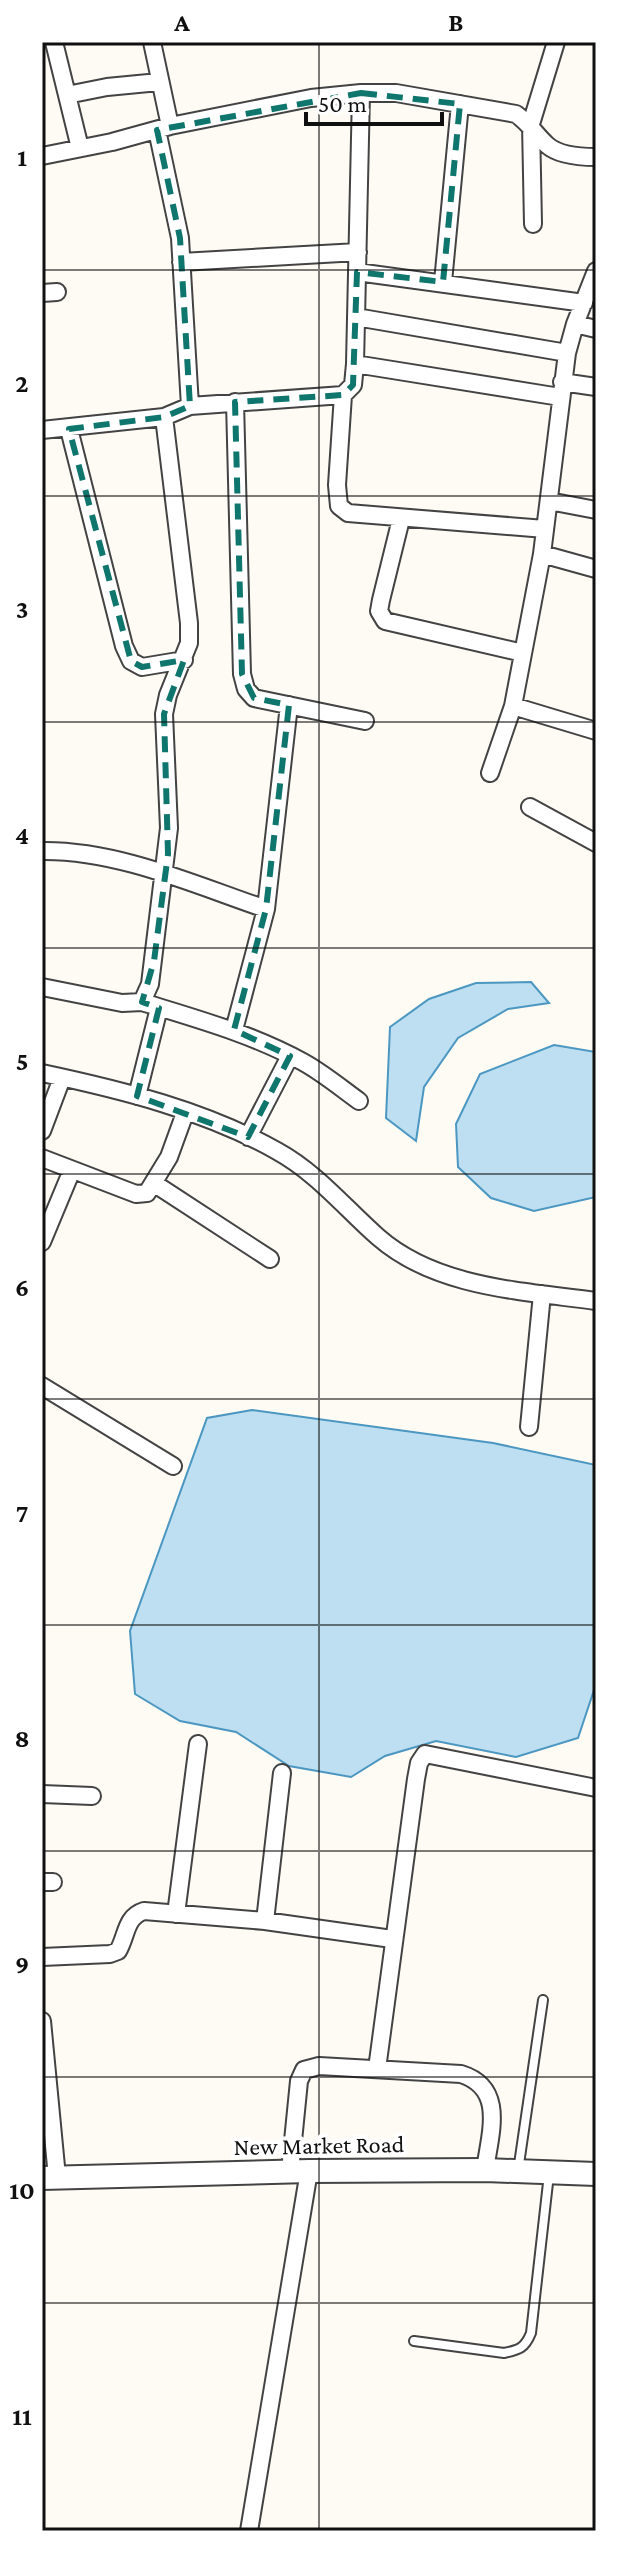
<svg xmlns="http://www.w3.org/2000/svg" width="638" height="2573" viewBox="0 0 638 2573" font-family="'Crimson Pro',serif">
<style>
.water{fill:#bddff1;stroke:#4b97c1;stroke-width:2}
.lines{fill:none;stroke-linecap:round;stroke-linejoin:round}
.service-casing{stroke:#434343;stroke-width:12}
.minor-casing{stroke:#434343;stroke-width:20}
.tertiary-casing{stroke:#434343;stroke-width:26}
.service{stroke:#fff;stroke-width:8}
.minor{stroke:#fff;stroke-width:16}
.tertiary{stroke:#fff;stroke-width:22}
.marked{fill:none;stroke:#0f766e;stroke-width:6;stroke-dasharray:16 10;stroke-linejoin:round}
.grid{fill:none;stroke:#101010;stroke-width:2;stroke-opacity:0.55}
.labels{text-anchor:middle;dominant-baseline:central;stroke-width:8;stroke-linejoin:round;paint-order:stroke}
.street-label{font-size:24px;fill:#101010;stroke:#fff}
.neatline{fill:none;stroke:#101010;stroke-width:3}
.grid-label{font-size:26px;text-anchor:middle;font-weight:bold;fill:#101010}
</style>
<rect width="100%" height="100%" fill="#fefbf4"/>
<path class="water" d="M531,982L549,1003L508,1009L458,1038L424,1087L416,1141L386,1118L390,1027L429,999L476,983Z
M554,1045L596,1052V1197L534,1211L491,1198L458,1167L456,1124L480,1074Z
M252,1410L493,1443L596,1465V1684L578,1738L516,1757L436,1741L385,1756L351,1777L289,1766L236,1732L180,1721L135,1694L130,1631L207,1418Z"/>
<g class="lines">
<defs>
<path id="service" d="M518,2171L543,2000
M414,2341L504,2353C519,2350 525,2348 531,2333L549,2174"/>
<path id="minor" d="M54,42L80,148
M152,42L170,126
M67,95L107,87L159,82
M157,130L180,238L190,406
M42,156L112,142L170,126L311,98L361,93H396L516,114C531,125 535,134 547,145C559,156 581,157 596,157
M533,224L531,124L556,42
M181,262L358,252
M357,272L584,303
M443,282L460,104
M42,293L57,292
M356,317L567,353
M575,324L596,329
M355,364L560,397
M562,382L596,387
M343,395L337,485L339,506L348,513L545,529
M235,402L242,674L246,689L254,698L365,721
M69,429L124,646L131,661L142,667L184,660
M42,430L164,417L190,406L343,395L353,385L355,364L361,93
M549,501L596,510
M401,519L381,600L379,611L385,621L523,653
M542,554L596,569
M513,706L596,731
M490,773L513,706L542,554L567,353L575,324L596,271
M530,807L596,843
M42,851C118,850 195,885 266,909
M42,987L122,1003L142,1002L150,984L169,828L164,714L168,695L189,643V623L164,417
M142,1002C197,1019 252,1034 303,1062C323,1073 341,1088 359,1101
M234,1030L266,909L289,705
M42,1073C122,1090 206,1111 277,1151C317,1173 345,1208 378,1237C436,1288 523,1291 596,1301
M137,1096L159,1008
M42,1131L62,1078
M248,1137L290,1056
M42,1158L136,1194L147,1193L169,1157L185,1113
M155,1184L270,1259
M42,1242L72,1170
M42,1386L173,1466
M529,1427L542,1294
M42,1794L92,1796
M42,1882H53
M176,1914L198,1744
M265,1921L282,1773
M42,1957L110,1954L118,1951C127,1936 125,1917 144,1911L265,1921L392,1939
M42,2021L57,2177
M377,2069L416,1779L419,1763L425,1754L596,1788
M290,2171L299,2081L304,2070L319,2066L461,2074C506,2088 490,2133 485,2170
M249,2531L309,2171"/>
<path id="tertiary" d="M42,2178L309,2171L485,2170L596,2174"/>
</defs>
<use href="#service" class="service-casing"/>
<use href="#minor" class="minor-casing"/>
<use href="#tertiary" class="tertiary-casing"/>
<use href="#service" class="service"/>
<use href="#minor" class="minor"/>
<use href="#tertiary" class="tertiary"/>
</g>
<path class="marked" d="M361,93L460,104L443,282L357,272L353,385L343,395L235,402L242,674L254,698L289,705L266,909L234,1030L290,1056L248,1137L137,1096L159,1008L142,1002L154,961L168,854L164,714L184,660L142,667L131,661L69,429L164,417L190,406L180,238L157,130Z"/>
<path class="grid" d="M319,42V2531M42,270H596M42,496H596M42,722H596M42,948H596M42,1174H596M42,1399H596M42,1625H596M42,1851H596M42,2077H596M42,2303H596"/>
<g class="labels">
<g class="street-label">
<text transform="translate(319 2145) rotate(-1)">New Market Road</text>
</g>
</g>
<rect width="638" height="2573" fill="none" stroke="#ffffff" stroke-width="88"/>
<path d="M306 112v12h136v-12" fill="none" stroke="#101010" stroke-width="4"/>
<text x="318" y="112" font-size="24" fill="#101010" stroke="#ffffff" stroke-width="6" paint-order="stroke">50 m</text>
<rect x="44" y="44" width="550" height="2485" class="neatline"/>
<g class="grid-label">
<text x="182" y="31">A</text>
<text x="456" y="31">B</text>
<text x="22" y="166">1</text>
<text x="22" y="392">2</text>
<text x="22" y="618">3</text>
<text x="22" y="844">4</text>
<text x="22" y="1070">5</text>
<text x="22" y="1296">6</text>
<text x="22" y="1522">7</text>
<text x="22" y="1747">8</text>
<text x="22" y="1973">9</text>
<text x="22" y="2199">10</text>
<text x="22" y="2425">11</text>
</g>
</svg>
